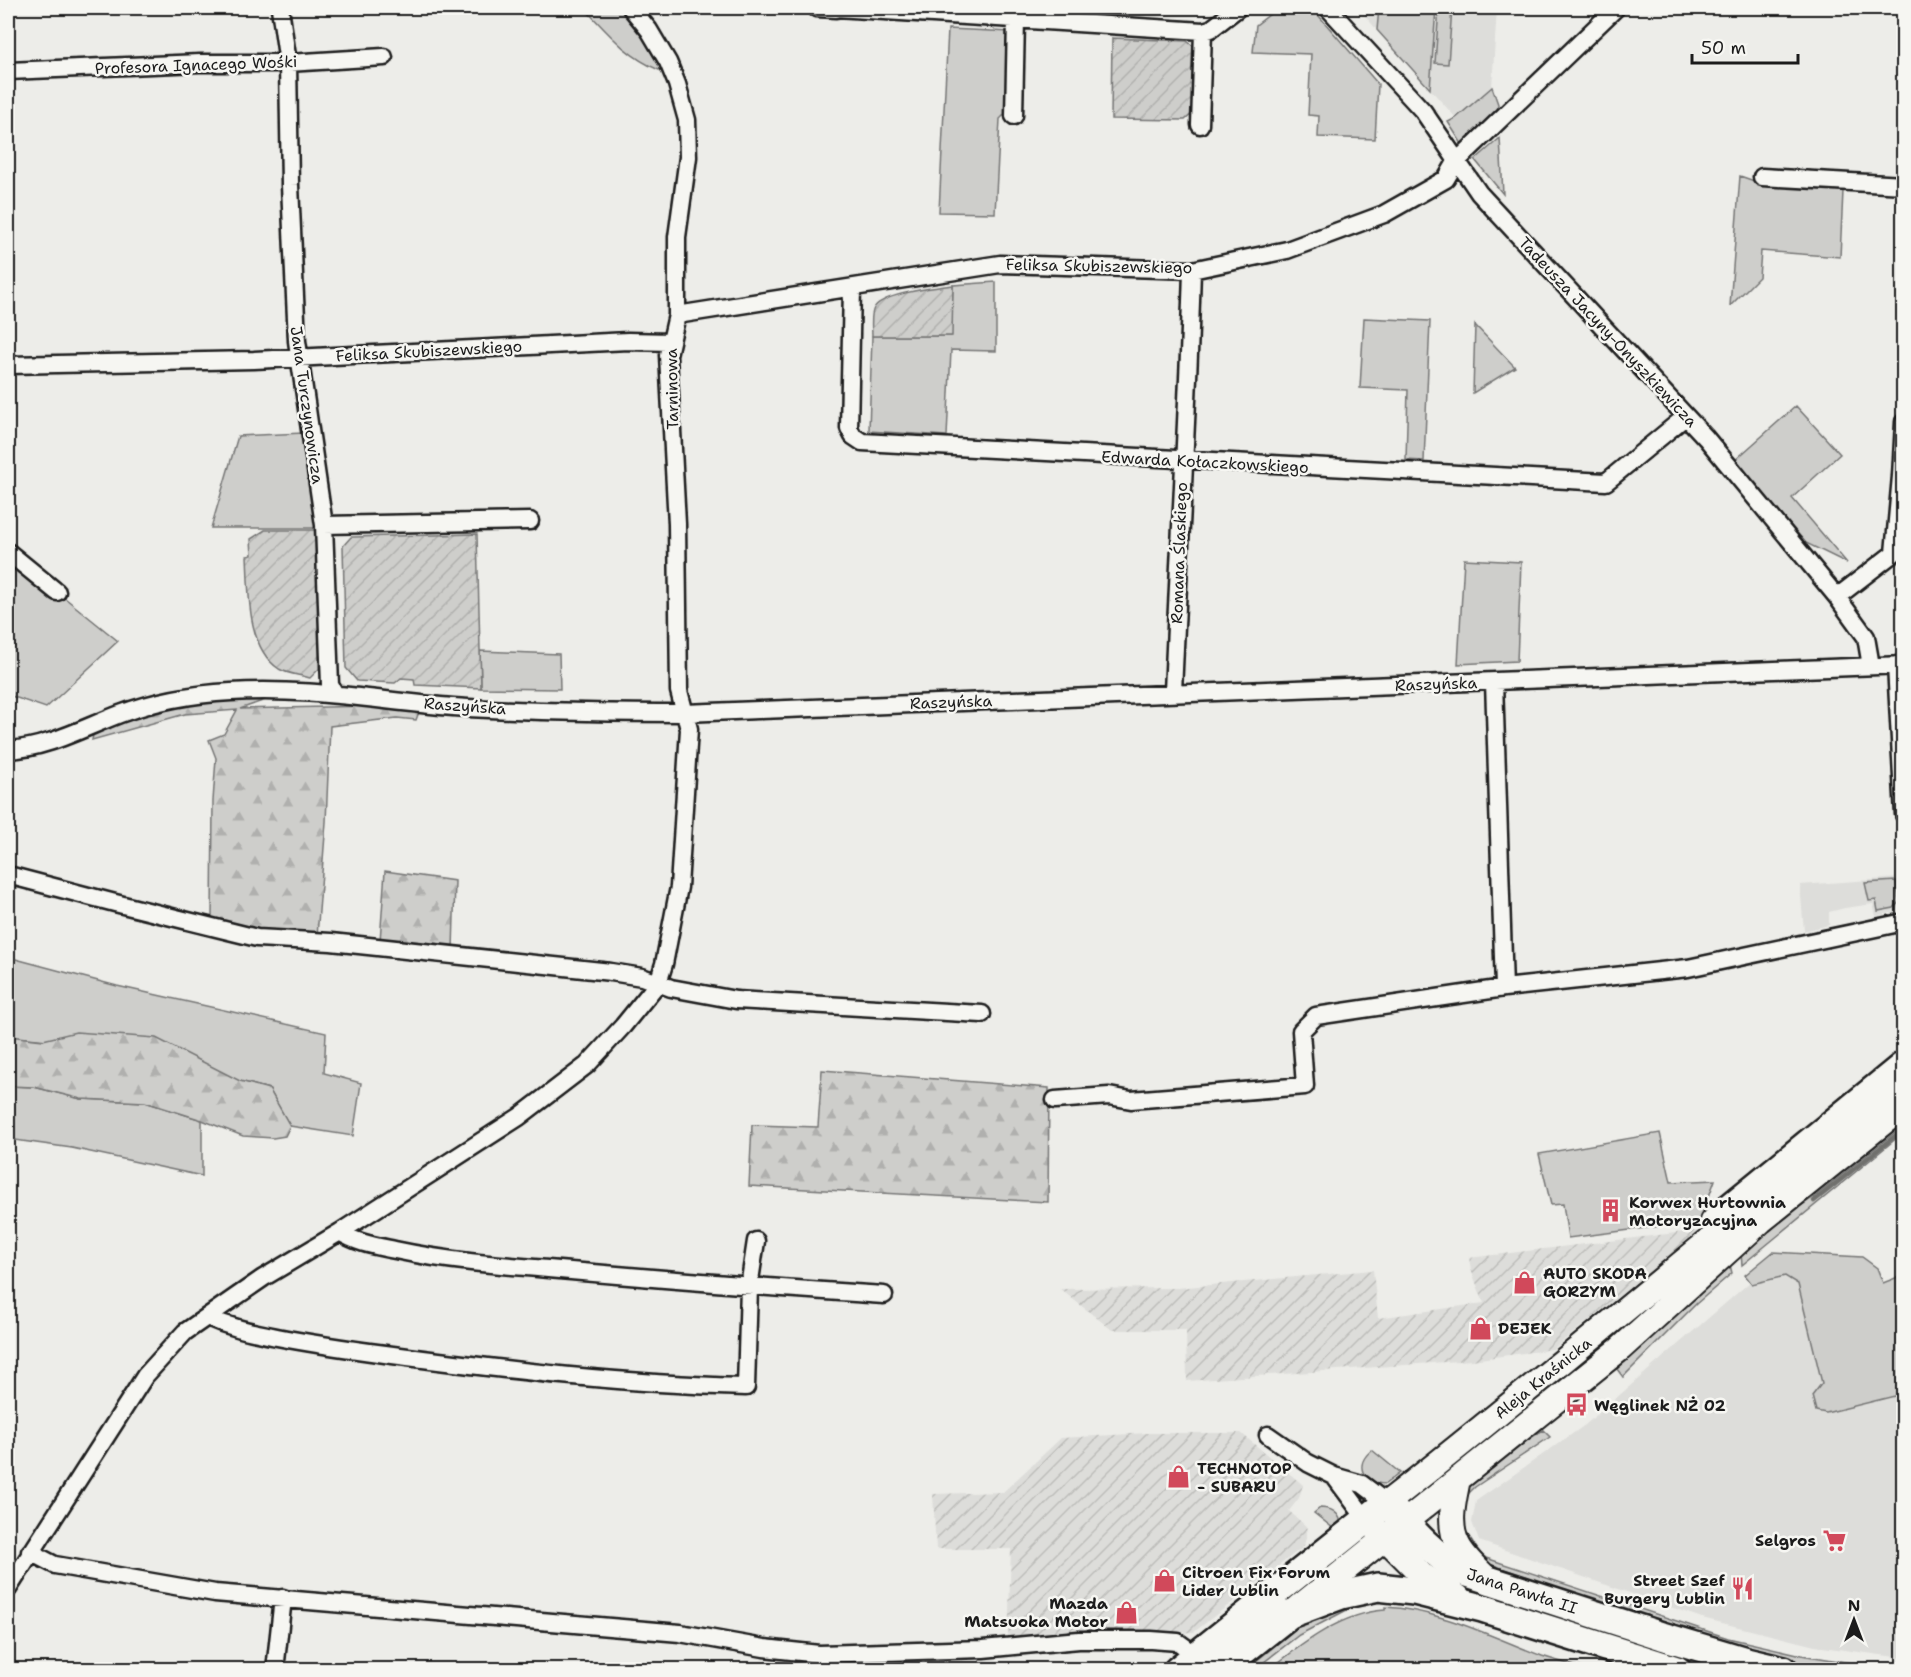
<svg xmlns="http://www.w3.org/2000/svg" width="1911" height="1677" viewBox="0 0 1911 1677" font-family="'Shantell Sans',sans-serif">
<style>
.built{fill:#ddddda}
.industrial{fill:url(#industrial-furrows)}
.green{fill:#cececb;stroke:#757574;stroke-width:1.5}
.forest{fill:url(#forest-firs);stroke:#757574;stroke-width:1.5}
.garden{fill:url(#garden-furrows);stroke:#757574;stroke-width:1.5}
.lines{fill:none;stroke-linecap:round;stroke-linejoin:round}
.stream{stroke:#6f6f6d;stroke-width:4.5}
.street-casing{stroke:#1c1c1c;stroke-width:21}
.secondary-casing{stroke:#1c1c1c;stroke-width:28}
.primary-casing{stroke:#1c1c1c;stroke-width:32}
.street{stroke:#f6f6f2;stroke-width:16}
.secondary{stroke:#f6f6f2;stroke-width:24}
.primary{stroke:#f6f6f2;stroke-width:27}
.labels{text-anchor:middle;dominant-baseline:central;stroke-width:5;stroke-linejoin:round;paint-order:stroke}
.street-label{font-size:16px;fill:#1c1c1c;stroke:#f6f6f2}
.poi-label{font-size:16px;font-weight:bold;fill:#1c1c1c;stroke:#f6f6f2;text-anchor:start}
</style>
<defs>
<pattern id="industrial-furrows" width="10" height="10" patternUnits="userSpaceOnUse" patternTransform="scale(1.5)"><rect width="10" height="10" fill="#ddddda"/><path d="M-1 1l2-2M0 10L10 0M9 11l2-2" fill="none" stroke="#bdbdba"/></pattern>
<pattern id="forest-firs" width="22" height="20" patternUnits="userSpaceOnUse" patternTransform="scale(1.5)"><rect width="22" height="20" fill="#cececb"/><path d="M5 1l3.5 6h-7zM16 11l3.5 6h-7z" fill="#b0b0ae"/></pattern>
<pattern id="garden-furrows" width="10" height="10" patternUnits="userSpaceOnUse" patternTransform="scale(1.5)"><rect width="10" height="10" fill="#cececb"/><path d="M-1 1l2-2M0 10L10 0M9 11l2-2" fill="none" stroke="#b0b0ae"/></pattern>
</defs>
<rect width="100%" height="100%" fill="#edede9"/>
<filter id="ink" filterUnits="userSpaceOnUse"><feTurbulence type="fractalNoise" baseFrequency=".0167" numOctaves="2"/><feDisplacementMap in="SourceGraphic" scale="12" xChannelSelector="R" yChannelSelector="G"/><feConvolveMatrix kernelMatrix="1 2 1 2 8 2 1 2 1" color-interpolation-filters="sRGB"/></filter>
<g filter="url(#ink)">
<path class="built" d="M1358,8H1379L1377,30L1366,17Z
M1436,8H1497L1492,87L1456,118L1430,89Z
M1899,878L1902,902L1895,912L1876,916L1873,904L1845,908L1829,912V925L1804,931L1800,885Z
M1780,1256L1860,1261L1836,1410L1903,1394V1658L1815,1646L1702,1618L1479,1541L1472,1522L1476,1501L1585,1425Z"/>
<path class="industrial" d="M1692,1231L1699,1232L1553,1349L1472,1360L1187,1381L1186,1330H1112L1060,1289L1177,1288L1373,1270L1378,1318L1484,1303L1471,1270L1469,1258Z
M1148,1433H1241L1303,1485L1299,1498L1289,1511L1308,1528L1304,1546L1194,1632L1008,1642L1011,1549H936L933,1494L1003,1492L1061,1438Z"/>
<path class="green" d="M584,8H624L665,66L659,70C626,56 608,33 584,8Z
M1278,8H1312L1378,84L1375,139L1318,137L1319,116L1308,115L1311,54L1253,52L1256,25Z
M1379,8H1436L1430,89L1377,30Z
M1439,8H1452L1448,64L1435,63Z
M948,29L1012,32L1007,112L1000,119L995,213L939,212Z
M1492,87L1498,104L1497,114L1462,144L1448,122L1456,118Z
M1500,138L1503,194L1475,160Z
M1740,176L1760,183L1843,191L1840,257L1761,251L1759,277L1730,306Z
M996,282V351L951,350L947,436L869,431L872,336H951L953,285Z
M1364,318L1430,321L1424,461L1406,460L1408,390L1360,388Z
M1475,325L1515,367L1473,393Z
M1796,406L1840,454L1792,498L1847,563L1806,543L1734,461Z
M304,433L320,528H211L238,436Z
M8,552L118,641L46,708L8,695Z
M1464,559L1521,562L1517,661L1458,664Z
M480,651L559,654L560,689L481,688Z
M1896,881L1899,902L1894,908L1878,911L1876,900L1869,901L1865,883Z
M8,957L117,986L326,1033L324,1073L361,1083L353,1136L290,1126L269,1089L240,1081L47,1040L8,1036Z
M8,1086L34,1087L81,1099L145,1102L202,1120V1176L72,1148L8,1139Z
M1903,1126V1133L1742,1265L1741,1253L1752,1239L1817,1195Z
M1660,1133L1671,1182L1715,1180L1700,1221L1568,1238L1563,1204L1551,1205L1539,1154Z
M1773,1252L1862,1257L1877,1268L1883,1283L1903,1275V1394L1826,1413L1816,1411L1812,1396L1822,1383L1798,1284L1785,1276L1752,1284L1745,1275Z
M1730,1265L1732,1273L1696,1304L1623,1377L1617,1369L1654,1330Z
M1543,1430L1550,1437L1475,1487L1469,1493L1463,1508L1460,1502L1470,1483L1492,1463Z
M1372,1450L1400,1473L1385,1484C1363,1483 1353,1465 1372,1450Z
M1320,1508C1336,1508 1345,1518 1338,1532L1314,1513Z
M1463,1531C1473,1537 1475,1551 1486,1558L1728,1638L1802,1655L1888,1669H1825L1790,1663L1632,1617L1578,1594L1480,1561Z
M1364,1601L1299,1635L1255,1669L1245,1670L1303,1623Z
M1385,1607C1440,1610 1492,1637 1542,1656C1557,1661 1572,1665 1586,1669H1270C1303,1643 1341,1613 1385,1610Z"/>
<path class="forest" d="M271,698L240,709L370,706L419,712L416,720L397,718L330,726L326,822L317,936L275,935L212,920L213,801L216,758L209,740L224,734L237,710L185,714L92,740L94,730C145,703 215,701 271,698Z
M385,871L455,881L453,950L380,941Z
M76,1032L156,1038L240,1081L269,1089L290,1126L285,1136L273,1138L243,1136L202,1120L145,1102L81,1099L34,1087L8,1086V1036L43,1040Z
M822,1070L1049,1088L1048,1202L749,1186L752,1125L818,1127Z"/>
<path class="garden" d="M1112,38L1187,41L1195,48L1193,113L1185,120L1111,119Z
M953,285L952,336H872C872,328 870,315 874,308C882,293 936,287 953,285Z
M265,530H316L320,644L319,669L310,678C301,675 287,674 279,669C246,647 249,590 247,556L252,555L251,539Z
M477,534L481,688L415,685L414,679L401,678L395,683L357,681L346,668L343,546L351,537Z"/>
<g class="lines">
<path class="stream" d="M1814,1201L1904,1129"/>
<defs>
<path id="street" d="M280,8L288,63L290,185L297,341L324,525L330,685L335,694
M816,8L836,9
M836,8L1203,31L1211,29L1238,8
M1328,8L1423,111L1479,193L1706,438L1837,597L1866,637L1871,666
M8,71L200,63H288L384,57
M1014,116L1016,19
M1200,125L1203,31
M1762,177L1904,185
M852,288L849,428L853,436L862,442L1606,482L1685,417
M677,315L1000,264L1192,270L1287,250L1384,214L1446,179L1456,162L1616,8
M8,365L254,360L628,341L671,342
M324,525L530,521
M8,552L57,592
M1837,597L1894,553L1901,476L1904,422
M1896,665L1904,815
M1494,682L1504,988
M1173,692C1179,552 1188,411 1192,270
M8,750C47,748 83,728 120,714C155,701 193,694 231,692C306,687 379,701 453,707C530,712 608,713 685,713L1904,665
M8,875L115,903L257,938L331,942L611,972L642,977L671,988L736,1000L982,1014
M1055,1100L1109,1096L1131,1100L1305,1086L1301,1031L1316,1016L1504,988L1688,968L1904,922
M1721,1230L1709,1220L1717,1211L1904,1058
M340,1232C356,1243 376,1246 395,1250C446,1261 497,1265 548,1269C660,1279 772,1288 884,1295
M207,1317C231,1328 252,1332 277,1337C313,1344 348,1349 385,1354C504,1370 625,1384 746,1387L749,1287L756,1241
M1268,1435L1308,1463L1334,1476L1362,1484L1387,1503
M1334,1476L1366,1519
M30,1552L55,1565L215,1593L680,1633L764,1648L819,1654L983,1649L1079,1640H1151L1178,1642L1196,1655
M8,1589L145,1376L185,1332L263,1278L340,1232L519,1117L587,1065L623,1026L658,983L664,964L679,887L689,729L679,691L677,524L668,355L677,315V237L688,157L687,120L677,84L668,62L649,30L631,8
M275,1670L283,1598"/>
<path id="secondary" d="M1458,1479C1454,1500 1447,1525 1458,1545C1465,1559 1480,1571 1490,1582
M1387,1503C1562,1366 1730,1220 1904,1082
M1375,1528L1422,1575L1458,1597
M1299,1607L1620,1349L1761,1221L1904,1106"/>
<path id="primary" d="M1178,1670L1387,1503C1410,1528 1431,1553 1461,1571L1662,1636L1746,1661L1784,1670
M1219,1670L1290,1614L1341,1595L1378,1587L1414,1591L1482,1608L1677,1670"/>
</defs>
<use href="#street" class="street-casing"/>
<use href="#secondary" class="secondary-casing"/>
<use href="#primary" class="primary-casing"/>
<use href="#street" class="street"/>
<use href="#secondary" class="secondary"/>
<use href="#primary" class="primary"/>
</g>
</g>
<defs>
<symbol id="building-bare" viewBox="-9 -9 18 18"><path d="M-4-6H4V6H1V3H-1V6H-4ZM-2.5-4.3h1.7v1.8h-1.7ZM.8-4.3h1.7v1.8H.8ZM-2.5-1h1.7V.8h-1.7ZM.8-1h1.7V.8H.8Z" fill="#d1495b" stroke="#f6f6f2" stroke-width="2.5" paint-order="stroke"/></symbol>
<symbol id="shop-bare" viewBox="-9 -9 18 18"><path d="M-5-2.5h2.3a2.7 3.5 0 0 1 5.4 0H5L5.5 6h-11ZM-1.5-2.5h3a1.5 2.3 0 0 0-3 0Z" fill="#d1495b" stroke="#f6f6f2" stroke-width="2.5" paint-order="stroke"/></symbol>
<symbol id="bus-bare" viewBox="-9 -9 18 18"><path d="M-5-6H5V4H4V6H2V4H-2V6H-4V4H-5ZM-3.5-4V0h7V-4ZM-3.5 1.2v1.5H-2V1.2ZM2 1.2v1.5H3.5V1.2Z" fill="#d1495b" stroke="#f6f6f2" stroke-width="2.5" paint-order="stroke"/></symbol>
<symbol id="supermarket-bare" viewBox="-9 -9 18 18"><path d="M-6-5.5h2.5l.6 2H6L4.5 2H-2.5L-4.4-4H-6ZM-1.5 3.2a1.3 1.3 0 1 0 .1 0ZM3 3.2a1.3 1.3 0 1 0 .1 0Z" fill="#d1495b" stroke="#f6f6f2" stroke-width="2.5" paint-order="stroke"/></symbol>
<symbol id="restaurant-bare" viewBox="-9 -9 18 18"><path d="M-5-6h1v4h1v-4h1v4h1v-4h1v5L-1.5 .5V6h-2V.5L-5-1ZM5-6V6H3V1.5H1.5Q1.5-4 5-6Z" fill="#d1495b" stroke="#f6f6f2" stroke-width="2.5" paint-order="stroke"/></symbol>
</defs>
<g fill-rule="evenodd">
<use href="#building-bare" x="1594" y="1194" width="33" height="33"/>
<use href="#shop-bare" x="1508" y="1266" width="33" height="33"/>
<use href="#shop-bare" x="1464" y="1312" width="33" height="33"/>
<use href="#bus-bare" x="1560" y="1388" width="33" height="33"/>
<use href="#shop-bare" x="1162" y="1460" width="33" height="33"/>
<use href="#supermarket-bare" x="1818" y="1524" width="33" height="33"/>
<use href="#shop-bare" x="1148" y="1564" width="33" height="33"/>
<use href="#restaurant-bare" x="1726" y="1572" width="33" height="33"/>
<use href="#shop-bare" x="1110" y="1596" width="33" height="33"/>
</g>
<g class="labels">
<g class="street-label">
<text transform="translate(196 65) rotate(-2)">Profesora Ignacego Wośki</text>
<text transform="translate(1099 266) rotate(1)">Feliksa Skubiszewskiego</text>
<text transform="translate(1608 332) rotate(47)">Tadeusza Jacyny-Onyszkiewicza</text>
<text transform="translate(429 351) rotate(-3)">Feliksa Skubiszewskiego</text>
<text transform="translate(672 389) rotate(-91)">Tarninowa</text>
<text transform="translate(307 405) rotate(82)">Jana Turczynowicza</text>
<text transform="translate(1205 462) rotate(3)">Edwarda Kołaczkowskiego</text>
<text transform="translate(1179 553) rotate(-88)">Romana Ślaskiego</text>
<text transform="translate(1436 684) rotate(-2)">Raszyńska</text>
<text transform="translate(951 702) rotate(-2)">Raszyńska</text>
<text transform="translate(465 706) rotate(4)">Raszyńska</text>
<text transform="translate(1543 1378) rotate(-39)">Aleja Kraśnicka</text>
<text transform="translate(1522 1591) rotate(18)">Jana Pawła II</text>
</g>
<g class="poi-label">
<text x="1629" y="1202">Korwex Hurtownia<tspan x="1629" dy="18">Motoryzacyjna</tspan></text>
<text x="1543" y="1273">AUTO SKODA<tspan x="1543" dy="18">GORZYM</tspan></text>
<text x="1498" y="1328">DEJEK</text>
<text x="1594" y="1405">Węglinek NŻ 02</text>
<text x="1197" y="1468">TECHNOTOP<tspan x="1197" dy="18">- SUBARU</tspan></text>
<text x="1816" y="1540" text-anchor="end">Selgros</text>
<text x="1182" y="1572">Citroen Fix Forum<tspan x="1182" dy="18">Lider Lublin</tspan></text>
<text x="1725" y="1580" text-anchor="end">Street Szef<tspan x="1725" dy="18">Burgery Lublin</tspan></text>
<text x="1108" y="1603" text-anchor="end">Mazda<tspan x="1108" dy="18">Matsuoka Motor</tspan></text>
</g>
</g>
<rect width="1911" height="1677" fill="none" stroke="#f6f6f2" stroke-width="30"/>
<rect x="15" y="15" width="1881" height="1647" fill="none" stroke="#1c1c1c" stroke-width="2" filter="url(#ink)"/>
<g transform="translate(1854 1620)" stroke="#f6f6f2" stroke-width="4.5" paint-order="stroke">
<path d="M0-4.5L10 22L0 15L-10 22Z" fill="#1c1c1c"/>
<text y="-9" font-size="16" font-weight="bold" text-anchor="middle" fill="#1c1c1c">N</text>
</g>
<path d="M1692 54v9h106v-9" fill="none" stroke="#1c1c1c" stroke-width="3"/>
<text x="1701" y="54" font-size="18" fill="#1c1c1c" stroke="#f6f6f2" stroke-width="4.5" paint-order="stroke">50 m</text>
</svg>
